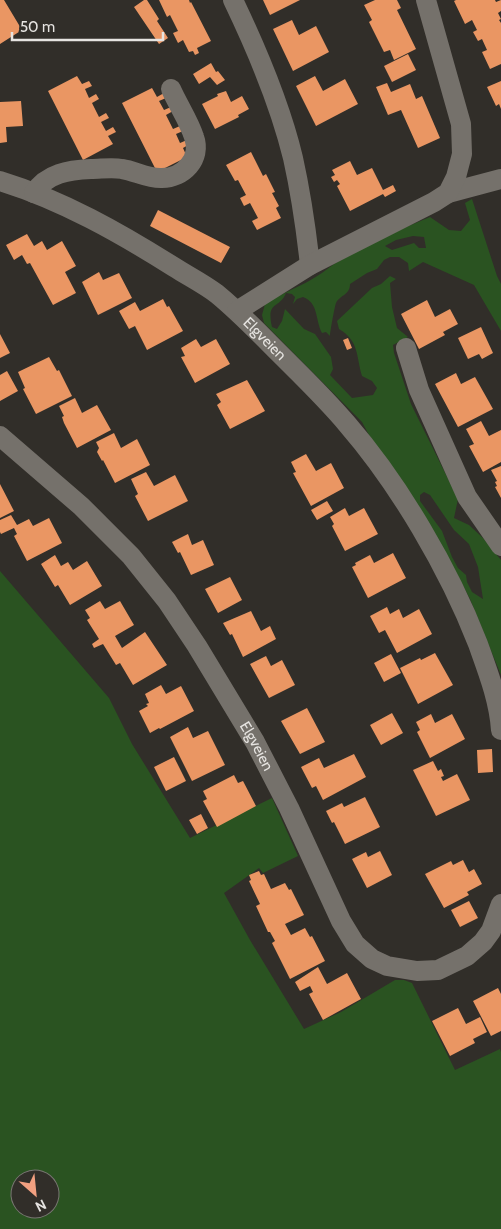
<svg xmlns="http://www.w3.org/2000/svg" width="501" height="1229" viewBox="0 0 501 1229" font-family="Cabin,sans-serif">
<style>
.green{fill:#2a5321;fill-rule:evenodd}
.building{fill:#ea9663}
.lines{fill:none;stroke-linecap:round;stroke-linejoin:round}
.minor{stroke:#75716b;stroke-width:20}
.labels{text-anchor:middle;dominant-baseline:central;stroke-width:5;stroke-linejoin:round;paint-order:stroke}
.street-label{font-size:15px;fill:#e6e4e1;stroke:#312e29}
</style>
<rect width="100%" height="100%" fill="#312e29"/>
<path class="green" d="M472,199L497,276L501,284V331L474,285L423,262L409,271L408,263L399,257H390L384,260L377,269L367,273L350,284C350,295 340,295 336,303C335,305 330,332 330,336L326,332L322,333C315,320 319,303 303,297L297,299L293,304L295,297L292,294L286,293C279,310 266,300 272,327L277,329L282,321L285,309L304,329L315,334L331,357L333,369L330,375L352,398L373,395L377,388L372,381L362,376C356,355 359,341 339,329L337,321L372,288L381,284L390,276L396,279L390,283L392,307L397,328L408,337L393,345L394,353L411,404L458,499L454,518L469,525L483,538L501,560V675L470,599L457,574L375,446L362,422L264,323L262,315L265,304C278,295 294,289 309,281C318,276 326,270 334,264C365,246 397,230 430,217L449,230L461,231L470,220L465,203ZM413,236L424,237L426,248H419L414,243L392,250L385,246L396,240ZM424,492L430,495L454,530L469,544L478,567L483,599L472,592L467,582L466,575L458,568L452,557L442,531L420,501V495Z
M0,571L109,698L132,744L190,838L272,798L298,856L263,873L259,868L224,893L250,940L304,1029L341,1012L395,980H404L412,983L455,1070L500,1049L501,1052V1229H0ZM20,1179H50V1209H20Z"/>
<path class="building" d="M0,0H4L22,30L0,44Z
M144,0H147L159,19L157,21L168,38L159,44L134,7Z
M159,0H189L190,3L191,2L211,41L197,48L199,53L195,55L193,51L189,52L183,40L178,43L173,33L178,31L170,15L167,17Z
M263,0H300L270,15Z
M375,0H397L401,8L397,10L416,49L394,60L390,50L384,52L369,22L372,20L364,5Z
M456,0H495L496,2L501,0V11L498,13L501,19L499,20L501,23V64L490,69L482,52L487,50L482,39L478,41L473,32L477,30L472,20L465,24L454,1Z
M292,20L299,35L316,26L329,52L293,71L273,29Z
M408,54L416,70L392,82L384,66Z
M211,63L216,72L218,71L225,80L217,85L210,77L199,84L193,74Z
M77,76L82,84L89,81L92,86L85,89L89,98L96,94L99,99L92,103L99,117L106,113L109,118L101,122L106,131L113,127L116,132L108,136L113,144L83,160L48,91Z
M315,76L323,91L345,79L358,104L316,126L296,86Z
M501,81V109L499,104L496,106L487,87Z
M387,83L391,92L410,84L416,99L422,96L440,138L418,148L401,110L388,115L376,87Z
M152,88L157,97L164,93L166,98L159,101L164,110L171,107L173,111L166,115L173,129L180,126L183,131L176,134L180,143L187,140L190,144L183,148L187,157L157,172L122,103Z
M226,91L231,102L242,96L249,109L238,115L239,117L215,129L202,104L218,96L217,94Z
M21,101L23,126L6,127L7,142L0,143V102Z
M251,152L263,176L266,174L275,192L272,193L279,206L276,208L281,218L257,230L252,221L258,218L250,203L244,206L240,198L246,195L238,180L235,181L226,165Z
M350,161L357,175L372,168L383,190L393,185L396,191L385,197L383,194L350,211L337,186L340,184L337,180L334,182L331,177L335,175L332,170Z
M158,210L230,247L221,263L150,226Z
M27,234L34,246L42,241L47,250L62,241L76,266L65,272L76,293L53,305L30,263L27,264L22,255L14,260L6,245Z
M99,272L103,280L119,273L132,298L98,315L82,282Z
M163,299L167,307L169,306L183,331L147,350L135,326L129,329L119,311L135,302L140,311Z
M427,300L435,317L450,309L458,324L443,332L445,335L419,349L401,314Z
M481,327L493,353L482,359L479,354L468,359L458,338Z
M0,334L10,353L0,358Z
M348,338L352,348L347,350L343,340Z
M196,339L201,347L216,339L230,364L195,383L181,357L185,356L181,348Z
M49,357L57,371L59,370L72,396L36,414L23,389L25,388L18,372Z
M7,371L18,391L0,401V375Z
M456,373L461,384L475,377L493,409L458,427L435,384Z
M247,380L265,411L230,429L217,405L221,402L216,394Z
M75,398L82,413L97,405L111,430L77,448L64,423L62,417L64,416L59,406Z
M481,421L489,436L501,430V462L483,472L469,446L474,444L466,429Z
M114,433L121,448L137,439L150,465L115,483L103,460L102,461L97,452L99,448L96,442Z
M306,454L316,471L331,463L344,488L311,506L293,473L296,472L291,462Z
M501,466V498L495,487L497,486L495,482L497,481L491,470Z
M146,472L154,486L175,475L188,501L148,521L135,496L138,494L131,479Z
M0,484L14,511L0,518Z
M327,501L333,511L317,520L311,510Z
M345,508L349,516L364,508L378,534L345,551L332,526L334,524L330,517Z
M11,515L17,525L29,519L33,526L49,518L62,543L27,561L14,536L17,534L14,528L1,534L0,532V520Z
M188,534L192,545L203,540L214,565L191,575L180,552L178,553L172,542Z
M393,553L406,578L368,598L352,567L356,565L355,563L370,555L374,563Z
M55,555L61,566L68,562L73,570L87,561L102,586L70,605L58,585L55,587L41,564Z
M230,577L242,600L218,613L205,589Z
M100,601L105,609L120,601L134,625L115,636L122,648L145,632L167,665L133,685L120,663L116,665L103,644L94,648L92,644L99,639L87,620L90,618L85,610Z
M387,607L390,614L399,609L403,618L419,609L432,634L397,653L385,630L379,633L370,616Z
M251,611L261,631L270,626L276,639L243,657L232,634L230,635L223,623Z
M435,653L453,685L418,704L400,668L420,658L421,660Z
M391,654L401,673L384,682L374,663Z
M266,656L271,666L282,660L295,685L269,698L250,664Z
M161,685L166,694L181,686L194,711L160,729L159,728L150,733L139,711L148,706L146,704L149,703L145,694Z
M307,708L325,742L300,754L281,721Z
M392,713L403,733L381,745L370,725Z
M431,714L435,723L452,714L465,739L430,758L417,732L420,730L416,722Z
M188,727L193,738L208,731L225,765L192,781L170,737Z
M492,749L493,772L478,773L477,750Z
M354,754L366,777L323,800L316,786L312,788L301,767L319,758L324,768Z
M174,757L186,781L166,791L154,767Z
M433,761L438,771L441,769L444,776L441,777L443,781L457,774L470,800L436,816L413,770Z
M234,775L238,783L243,781L256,806L217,827L203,801L207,799L203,791Z
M365,797L380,827L345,844L334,822L332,823L326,811L342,803L344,807Z
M201,814L208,828L197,834L189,820Z
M380,851L392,875L367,888L352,859L366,852L368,857Z
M463,860L469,872L474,869L482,884L467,892L469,895L444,908L425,874L451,861L453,865Z
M259,871L261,875L264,874L271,889L285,883L289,890L291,889L304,915L285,924L291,935L305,928L310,937L312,936L325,961L290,979L272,943L275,941L270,932H268L256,906L260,904L249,881L251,880L249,875Z
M469,901L478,918L460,927L451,910Z
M318,967L327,984L347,973L361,999L323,1020L309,994L313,992L310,986L300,991L295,982Z
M498,988L501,994V1031L491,1036L473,1001Z
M458,1008L466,1024L480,1017L487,1032L473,1039L475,1043L450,1056L432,1021Z"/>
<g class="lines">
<g class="minor">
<path d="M233,0C257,50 280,104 293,158C301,194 306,229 310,265"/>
<path id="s1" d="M0,181C62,200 120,233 174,267C188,276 204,284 217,294C239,312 259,333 279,353C302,376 326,399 347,424C399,484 449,569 478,644C488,672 499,700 501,730"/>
<path d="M34,193C47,173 69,170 91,169C101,169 112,167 122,169C135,171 149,179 162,178C183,178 202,159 194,137C189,121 178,105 171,89"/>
<path d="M448,193L501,179"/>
<path d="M237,311L310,265L434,202L448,193L456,177L462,154L461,124L426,0"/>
<path d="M406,348L419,390L467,497L501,546"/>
<path id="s2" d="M0,436L81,506L131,556L167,601L197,646L255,742L289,808L341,921L355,944L372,959L387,966L417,971L438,970L467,956L483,942L491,931L501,904"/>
</g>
</g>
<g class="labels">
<g class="street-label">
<text stroke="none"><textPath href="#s1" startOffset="311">Elgveien</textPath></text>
<text stroke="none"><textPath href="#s2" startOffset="406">Elgveien</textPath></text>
</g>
</g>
<g transform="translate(35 1194) rotate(153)"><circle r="24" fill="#312e29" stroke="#797773"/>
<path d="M0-4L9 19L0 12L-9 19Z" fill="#f2a080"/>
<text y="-8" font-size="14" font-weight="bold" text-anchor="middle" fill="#e6e4e1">N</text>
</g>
<path d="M12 32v8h151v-8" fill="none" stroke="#e6e4e1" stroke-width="2.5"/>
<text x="20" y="32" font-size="15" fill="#e6e4e1" stroke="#312e29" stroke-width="4" paint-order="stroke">50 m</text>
</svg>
